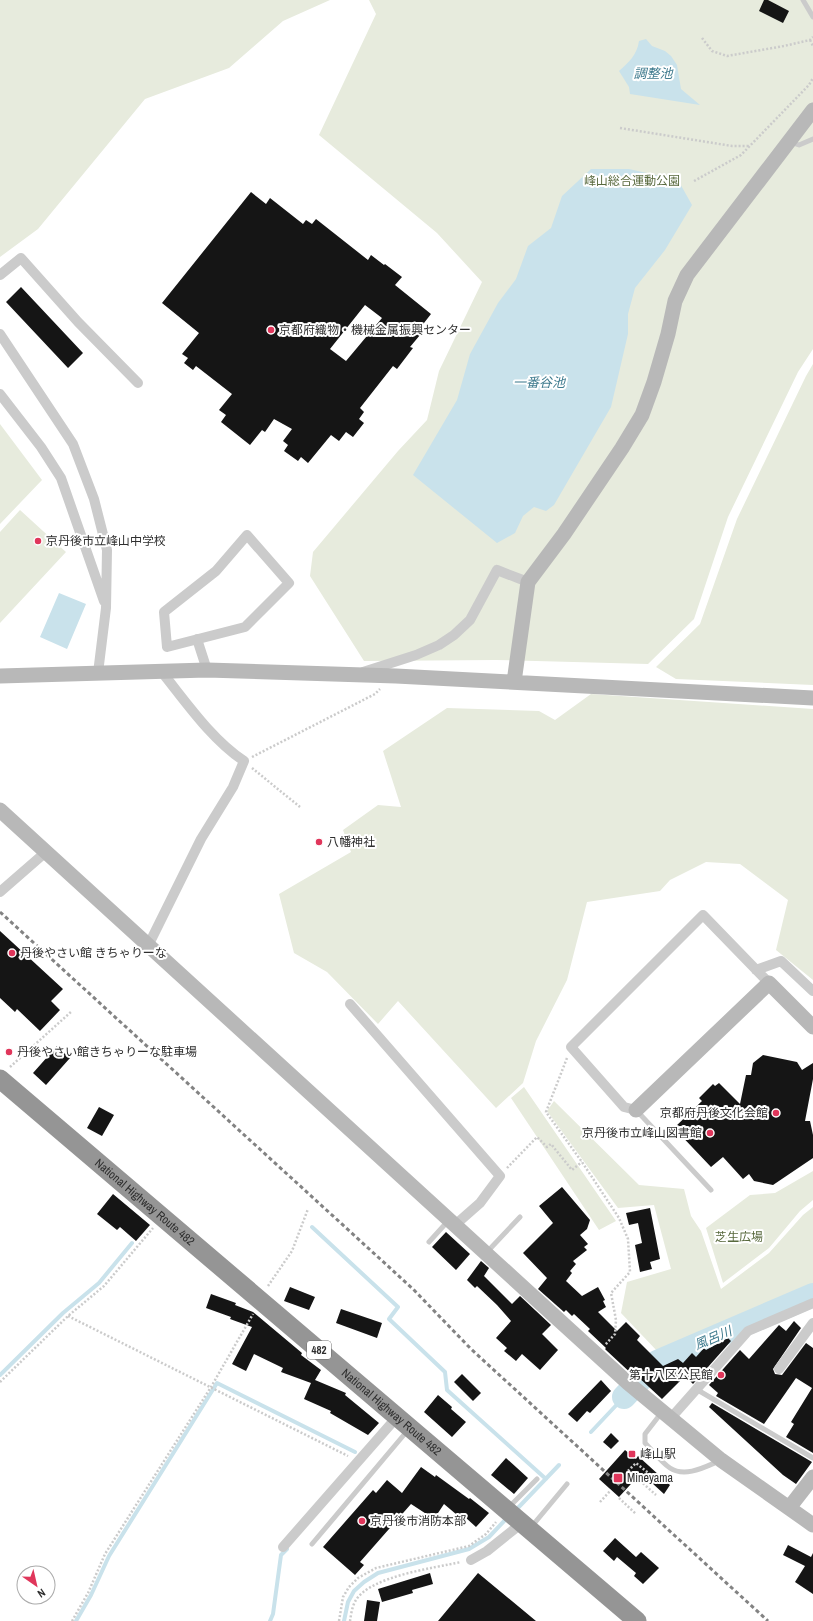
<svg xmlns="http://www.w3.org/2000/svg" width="813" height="1621" viewBox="0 0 813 1621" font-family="'Archivo Narrow','Noto Sans JP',sans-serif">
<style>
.green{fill:#e7ebdd}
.water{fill:#c9e2eb}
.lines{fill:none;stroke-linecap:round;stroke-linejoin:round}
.stream{stroke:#c9e2eb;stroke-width:4}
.river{stroke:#c9e2eb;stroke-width:24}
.building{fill:#151515;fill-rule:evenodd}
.path{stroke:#cbcbcb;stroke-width:2.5;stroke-dasharray:2 2;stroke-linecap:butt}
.lane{stroke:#cbcbcb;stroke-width:5}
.street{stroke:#cbcbcb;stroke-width:10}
.secondary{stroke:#b8b8b8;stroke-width:15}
.highway{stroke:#959595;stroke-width:19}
.rail{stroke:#838383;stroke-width:3;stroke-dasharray:4 3;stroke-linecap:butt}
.poi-dot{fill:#e0365b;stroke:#fff;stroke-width:1.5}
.labels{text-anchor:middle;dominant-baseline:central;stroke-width:4;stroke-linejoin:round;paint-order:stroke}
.shield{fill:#fff;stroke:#6d6d6d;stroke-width:1}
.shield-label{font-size:11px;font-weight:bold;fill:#2e2e2e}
.park-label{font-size:12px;fill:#58693d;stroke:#fff}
.poi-label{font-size:12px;fill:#2e2e2e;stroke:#fff;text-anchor:start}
.street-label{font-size:12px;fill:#2e2e2e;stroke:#fff}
.water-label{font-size:13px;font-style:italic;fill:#3f7b8e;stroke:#fff}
</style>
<rect width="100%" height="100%" fill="#fff"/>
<path class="green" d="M0,0H330L283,21L229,68L145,99L38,229L0,257Z
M369,0H813V349L798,372L728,517L694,619L648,664L496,660L364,661L310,576L313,552L398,451L427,420L439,371L482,282L437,233L319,135L376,14Z
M813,364V685L676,679L656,667L700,624L737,519L806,376Z
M0,424L42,480L0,524Z
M20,510L66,552L0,623V532Z
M591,694L813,709V980L776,950L788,900L740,864L706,862L670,880L660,891L587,902L567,980L536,1041L523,1083L496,1108L398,1001L378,1024L327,972L294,953L279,894L351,852L343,830L378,805L401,807L383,751L447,708L539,711L555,720Z
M524,1087L616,1221L599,1230L511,1098Z
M554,1101L639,1185L684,1189L691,1216L701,1231L721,1289L769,1253L803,1215L813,1207V1284L659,1353L621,1313L627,1282L671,1269L654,1205L618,1208L547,1111Z
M813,1171V1200L800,1211L769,1248L723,1283L706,1228L750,1195L775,1193Z"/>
<path class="water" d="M646,39L652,46L665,51L671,56L677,65L681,89L700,105L630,94L629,87L619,71C629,62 637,55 639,41Z
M591,169H629L678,180L692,205L665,250L635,288L628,314V334L611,407L554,505L546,511L534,507L523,516L515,533L497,543L413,475L457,400L470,354L498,303L516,279L528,246L551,228L562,196Z
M59,593L86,604L67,649L40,637Z"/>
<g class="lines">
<path class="stream" d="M312,1227L398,1307L389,1319L445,1372L447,1390L546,1479
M0,1375L63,1313L99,1283L132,1243
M591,1432L624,1397
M515,1511L559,1465
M76,1621L91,1595L109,1556L217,1383L355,1452
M270,1621L273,1614L281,1555L287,1549
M344,1621L348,1602L354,1591L364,1582L378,1573L469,1549L489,1537L507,1518"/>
<path class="river" d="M624,1397L657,1362L813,1295"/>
</g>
<path class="building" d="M764,0H768L789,11L783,23L759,11Z
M251,192L266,204L270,198L303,224L306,220L312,224L316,219L368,260L371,255L384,265L385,264L402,277L395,285L431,314L417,332L420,335L410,347L413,348L397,369L393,366L360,408L364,412L359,419L364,423L353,437L346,432L339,441L331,435L308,463L301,457L298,461L284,451L288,445L283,441L292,429L274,419L265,432L262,430L250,445L221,422L226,415L219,410L232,394L196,366L193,370L184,363L188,358L182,354L199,333L162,303ZM365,305L382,318L346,361L330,349Z
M21,287L83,353L68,368L6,302Z
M0,931L63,989L51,1001L60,1010L40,1031L17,1009L15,1012L0,998Z
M57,1046L70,1058L46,1085L33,1073Z
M763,1055L797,1062L802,1070L813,1063V1079L805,1121H810L813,1135V1158L773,1185L754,1181L749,1174L743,1179L723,1157L711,1167L674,1128L702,1101L699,1098L713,1084L715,1086L719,1083L740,1104L746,1075H751L753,1063Z
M99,1107L114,1115L102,1136L87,1128Z
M562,1187L590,1220L587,1229L580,1235L588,1244L584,1247L587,1250L573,1261L576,1264L570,1271L572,1273L566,1281L582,1296L598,1287L605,1300L603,1301L606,1307L598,1312L617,1331L626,1322L640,1336L637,1340L663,1366L678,1359L683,1363L692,1353L696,1357L704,1348L706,1350L728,1338L731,1341L693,1384L685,1376L662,1399L636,1375L635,1377L607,1351L605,1349L606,1348L588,1331L590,1329L574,1314L572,1316L566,1310L564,1312L538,1289L547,1278L523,1253L553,1223L539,1206Z
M113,1194L150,1225L136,1241L120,1227L117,1230L97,1214Z
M650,1208L660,1259L650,1262L652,1269L640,1272L635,1245L642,1243L638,1223L629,1225L626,1213Z
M446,1232L470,1254L456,1270L432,1247Z
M481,1261L489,1268L484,1276L512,1304L520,1296L551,1325L542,1334L558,1350L540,1370L522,1354L516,1361L504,1351L507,1348L496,1338L511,1321L497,1305L477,1286L475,1288L467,1280Z
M290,1287L315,1297L309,1310L284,1301Z
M211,1294L236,1303L235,1305L253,1312L302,1353L301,1355L321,1370L315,1380L346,1393L345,1395L379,1423L368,1435L330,1413L331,1411L304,1399L311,1383L281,1372L283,1368L254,1354L246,1371L232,1364L252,1327L230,1319L231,1317L206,1308Z
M341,1309L382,1323L377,1338L336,1323Z
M794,1321L801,1328L773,1369L775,1374L782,1375L806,1343L813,1348V1453L786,1437L794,1424L791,1422L812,1388L796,1378L764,1424L716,1396L718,1393L709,1385L740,1350L749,1359L779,1325L786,1331Z
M462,1374L481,1393L473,1401L454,1382Z
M601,1380L611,1391L590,1413L587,1411L577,1422L568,1414Z
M438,1395L452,1407L451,1409L466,1422L452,1437L424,1412Z
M712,1403L812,1462L796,1484L783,1475L709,1407Z
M611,1433L619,1441L611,1449L603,1442Z
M625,1450L636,1459L638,1456L670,1485L664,1494L641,1473L619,1497L599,1479Z
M506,1458L528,1478L514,1494L491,1475Z
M421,1467L435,1477L436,1475L469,1499L470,1498L489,1513L476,1527L465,1517L463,1520L444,1504L434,1519L411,1504L360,1562L364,1565L355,1575L323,1547L373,1490L376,1493L387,1480L402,1493Z
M615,1538L636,1557L641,1552L659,1568L643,1584L634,1576L636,1573L617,1557L614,1561L603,1551Z
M788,1545L811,1557L813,1553V1594L795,1582L805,1566L783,1555Z
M430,1573L433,1584L412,1590L413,1593L382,1602L378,1589Z
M478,1573L536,1621H438Z
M367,1600L380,1602L377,1621H364Z"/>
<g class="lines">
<path class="path" d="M702,38L712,51L727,56L784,46L810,40L813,37
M810,40L813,46
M620,128L732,146H750
M694,181L741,155L809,85L813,78
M252,757L375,694L380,689
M252,768L300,807
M567,1058L546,1112L582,1162L619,1218L628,1239L630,1272L611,1293L616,1320L615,1334L605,1345
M10,1067L72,1011
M507,1168L537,1137L547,1147L551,1144L572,1170L582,1162
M268,1286L292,1251L308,1209
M68,1316L348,1456
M0,1382L68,1316L104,1286L153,1228
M628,1471L636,1463L661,1483L667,1477
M637,1478L656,1495
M619,1498L636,1514
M600,1502L611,1490
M72,1621L88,1593L105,1554L211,1387L253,1314
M339,1621L343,1597L349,1587L358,1578L376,1568L469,1546L486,1534L496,1522
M350,1621C351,1615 352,1606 356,1600C371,1576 434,1568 461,1562"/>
<path class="lane" d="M803,0L813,17
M790,142L799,145L813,139
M637,1111L711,1190
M429,1242L448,1221
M487,1252L520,1217
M696,1389L813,1458
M662,1412L645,1434V1443C653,1451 661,1462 670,1468C685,1478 705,1467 719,1461
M508,1508L537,1479
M532,1526L567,1484
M312,1544L408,1430"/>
<path class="street" d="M0,275L21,258L78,322L138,383
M0,334L73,444L94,499L107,550L106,608L98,673
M0,394L41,447L61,478L104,601
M247,535L289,583L245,627L167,647L164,612L216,571Z
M197,639L207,670
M363,672L416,655L439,645L454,635L470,620L497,570L528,582
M0,892L47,851
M148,946L201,839L233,787L244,761C211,739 186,702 161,671
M756,970L781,961L813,991
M350,1004L500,1176L480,1203L455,1225
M636,1110L624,1107L571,1047L703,915L769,983
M779,1369L813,1323
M670,1419L748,1331L813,1303
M283,1547L397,1417
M471,1560L487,1551L522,1523"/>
<path class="secondary" d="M0,676L207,670L396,676L813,698
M514,682L528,582L564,534L622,448L642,415L654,382L668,334L675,301L687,275L813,110
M0,810L628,1383L721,1460L813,1525
M636,1110L769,983L813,1027
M789,1508L813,1477"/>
<path class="highway" id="s1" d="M0,1079L637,1621"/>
<path class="rail" d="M0,912L413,1289L471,1349L768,1621"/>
</g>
<g class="poi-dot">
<circle cx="271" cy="330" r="4"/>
<circle cx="38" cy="541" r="4"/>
<circle cx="319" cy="842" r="4"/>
<circle cx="12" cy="953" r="4"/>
<circle cx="9" cy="1052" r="4"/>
<circle cx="776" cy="1113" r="4"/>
<circle cx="710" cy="1133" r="4"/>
<circle cx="721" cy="1375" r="4"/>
<rect x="628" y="1450" width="8" height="8" rx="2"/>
<rect x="613" y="1473" width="10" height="10" rx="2"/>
<circle cx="362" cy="1521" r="4"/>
</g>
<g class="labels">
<rect class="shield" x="307" y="1341" width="24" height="18" rx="3"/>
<g class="shield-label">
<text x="319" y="1350">482</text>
</g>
<g class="park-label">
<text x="632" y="181">峰山総合運動公園</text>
<text x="739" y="1237">芝生広場</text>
</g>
<g class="poi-label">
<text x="279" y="330">京都府織物・機械金属振興センター</text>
<text x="46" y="541">京丹後市立峰山中学校</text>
<text x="327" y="842">八幡神社</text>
<text x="20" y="953">丹後やさい館 きちゃりーな</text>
<text x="17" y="1052">丹後やさい館きちゃりーな駐車場</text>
<text x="768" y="1113" text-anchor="end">京都府丹後文化会館</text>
<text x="702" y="1133" text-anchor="end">京丹後市立峰山図書館</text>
<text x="713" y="1375" text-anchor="end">第十八区公民館</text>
<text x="640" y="1454">峰山駅</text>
<text x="627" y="1478">Mineyama</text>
<text x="370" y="1521">京丹後市消防本部</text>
</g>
<g class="street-label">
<text stroke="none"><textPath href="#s1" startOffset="190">National Highway Route 482</textPath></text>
<text stroke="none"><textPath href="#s1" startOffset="514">National Highway Route 482</textPath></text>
</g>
<g class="water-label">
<text x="653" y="73">調整池</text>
<text x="539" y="382">一番谷池</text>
<text transform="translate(713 1338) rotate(-23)">風呂川</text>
</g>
</g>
<g transform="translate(36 1585) rotate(146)"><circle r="19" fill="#ffffff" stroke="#ababab"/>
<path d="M0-3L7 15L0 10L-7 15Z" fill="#e0365b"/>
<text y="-6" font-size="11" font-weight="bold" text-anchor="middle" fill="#2e2e2e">N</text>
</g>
</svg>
